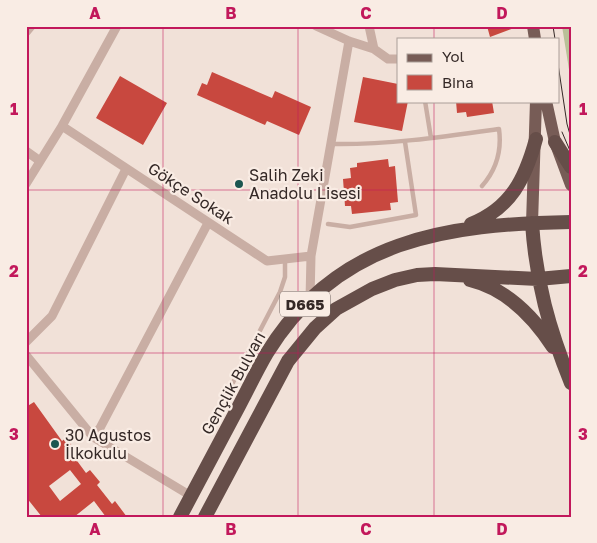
<svg xmlns="http://www.w3.org/2000/svg" width="597" height="543" viewBox="0 0 597 543" font-family="'Golos Text',sans-serif">
<style>
.green{fill:#bac098}
.building{fill:#c8483f;fill-rule:evenodd}
.lines{fill:none;stroke-linecap:round;stroke-linejoin:round}
.service{stroke:#c9aea4;stroke-width:4.5}
.minor{stroke:#c9aea4;stroke-width:9}
.primary{stroke:#775c56;stroke-width:12}
.trunk{stroke:#664e49;stroke-width:14}
.tram{stroke:#342826;stroke-width:1}
.grid{fill:none;stroke:#c2185b;stroke-width:1;stroke-opacity:0.55}
.poi-dot{fill:#1b5650;stroke:#f9ece4;stroke-width:2}
.labels{text-anchor:middle;dominant-baseline:central;stroke-width:4.5;stroke-linejoin:round;paint-order:stroke}
.shield{fill:#f9ece4;stroke:#6f635f;stroke-width:1}
.shield-label{font-size:15px;font-weight:bold;fill:#342826}
.poi-label{font-size:16px;fill:#342826;stroke:#f9ece4;text-anchor:start}
.street-label{font-size:16px;fill:#342826;stroke:#f9ece4}
.neatline{fill:none;stroke:#c2185b;stroke-width:2}
.grid-label{font-size:16px;text-anchor:middle;font-weight:bold;fill:#c2185b}
</style>
<rect width="100%" height="100%" fill="#f1e1d8"/>
<path class="green" d="M562,26H571V82Z"/>
<path class="building" d="M487,26H517V27L490,37Z
M212,72L272,98L275,91L311,107L299,135L267,121L265,125L197,95L202,83L207,85Z
M120,76L167,103L143,145L96,118Z
M363,77L398,84V101H408L402,131L354,122Z
M456,101H492L494,113L467,117L466,112L457,113Z
M388,159L389,167L395,166L398,202L390,203L391,210L352,214L351,206H345L343,179L351,178L350,168L357,167V163Z
M34,402L62,441L66,438L76,451L72,454L86,473L90,470L100,482L97,485L112,504L115,501L127,517H106L94,501L74,517H42L26,497V407ZM70,470L81,484L60,501L49,486Z"/>
<g class="lines">
<path class="service" d="M425,101L431,138
M331,144C387,145 442,137 499,129C502,151 497,169 482,186
M328,224L350,227L416,215L405,142
M227,394L280,292L285,277V259"/>
<path class="minor" d="M316,26L349,41L374,49L388,59H398
M369,26L374,49
M26,32L31,26
M62,126L267,261L311,256
M26,151L40,161
M26,184L62,126L117,26
M310,299L311,256L349,41
M26,342L52,316L126,169
M26,355L93,437L191,496
M93,437L100,428L208,223"/>
<path class="primary" d="M533,26L535,39
M546,101L555,142L571,185
M532,223L536,101"/>
<path class="trunk" d="M555,142L571,167
M532,223C536,282 549,329 571,383
M471,224C511,208 525,179 536,139
M470,280C507,289 533,316 553,347
M180,517C200,480 219,443 239,406C248,389 257,370 267,353C337,239 447,224 571,222
M205,517L288,361L315,328L336,309L372,289L395,280L417,275L435,274L538,279L571,276"/>
<path class="tram" d="M553,26L555,39
M558,64L567,124L571,138
M562,132L571,153"/>
</g>
<path class="grid" d="M163,26V517M298,26V517M434,26V39M434,101V517M26,190H571M26,353H571"/>
<g class="poi-dot">
<circle cx="239" cy="184" r="5"/>
<circle cx="55" cy="444" r="5"/>
</g>
<g class="labels">
<rect class="shield" x="280" y="291.5" width="50" height="25" rx="4"/>
<g class="shield-label">
<text x="305" y="304">D665</text>
</g>
<g class="poi-label">
<text x="249" y="175">Salih Zeki<tspan x="249" dy="18">Anadolu Lisesi</tspan></text>
<text x="65" y="435">30 Ağustos<tspan x="65" dy="18">İlkokulu</tspan></text>
</g>
<g class="street-label">
<text transform="translate(191 193) rotate(33)">Gökçe Sokak</text>
<text transform="translate(233 383) rotate(-61)">Gençlik Bulvarı</text>
</g>
</g>
<rect width="597" height="543" fill="none" stroke="#f9ece4" stroke-width="55"/>
<rect x="397" y="38" width="162" height="65" fill="#f9ece4" stroke="#aa9e98"/>
<rect x="407" y="54" width="25" height="8" fill="#775c56" stroke="#aa9e98"/>
<text x="442" y="62" font-size="15" fill="#342826">Yol</text>
<rect x="407" y="75" width="25" height="15" fill="#c8483f" stroke="#aa9e98"/>
<text x="442" y="88" font-size="15" fill="#342826">Bina</text>
<rect x="28" y="28" width="542" height="488" class="neatline"/>
<g class="grid-label">
<text x="95" y="19">A</text>
<text x="231" y="19">B</text>
<text x="366" y="19">C</text>
<text x="502" y="19">D</text>
<text x="14" y="115">1</text>
<text x="583" y="115">1</text>
<text x="14" y="277">2</text>
<text x="583" y="277">2</text>
<text x="14" y="440">3</text>
<text x="583" y="440">3</text>
<text x="95" y="535">A</text>
<text x="231" y="535">B</text>
<text x="366" y="535">C</text>
<text x="502" y="535">D</text>
</g>
</svg>
